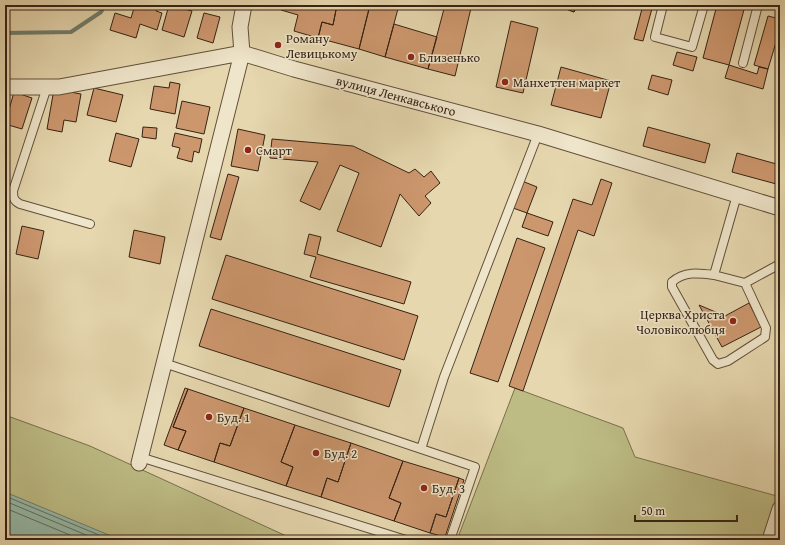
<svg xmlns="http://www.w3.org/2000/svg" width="785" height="545" viewBox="0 0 785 545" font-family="'Gentium Book Plus',serif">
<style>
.green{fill:#bdbc85;stroke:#7a704c}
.water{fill:#96baa9;stroke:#707e6d}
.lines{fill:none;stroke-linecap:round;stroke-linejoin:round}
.shore{stroke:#666e5e;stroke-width:1}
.stream{stroke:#707e6d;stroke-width:4}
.building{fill:#cd976e;stroke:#362314}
.lane-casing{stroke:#62503a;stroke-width:10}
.street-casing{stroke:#62503a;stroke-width:17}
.lane{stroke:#efe5ca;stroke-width:8}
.street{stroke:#efe5ca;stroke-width:15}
.poi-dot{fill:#8f2418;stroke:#efe5ca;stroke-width:1.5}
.labels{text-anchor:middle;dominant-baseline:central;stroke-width:3;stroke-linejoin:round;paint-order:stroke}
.poi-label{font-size:13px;fill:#362314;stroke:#efe5ca;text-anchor:start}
.street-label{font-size:13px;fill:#362314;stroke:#efe5ca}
</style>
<rect width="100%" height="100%" fill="#e6d7ae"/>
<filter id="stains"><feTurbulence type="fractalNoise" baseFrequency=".005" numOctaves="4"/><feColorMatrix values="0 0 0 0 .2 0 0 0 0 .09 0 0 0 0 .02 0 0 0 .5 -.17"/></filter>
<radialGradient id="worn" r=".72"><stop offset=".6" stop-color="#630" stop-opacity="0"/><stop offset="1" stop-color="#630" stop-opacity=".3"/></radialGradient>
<path class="green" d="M515,388L623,428L635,457L777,496L763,540H457Z
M5,415L90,446L295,540H5Z"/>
<path class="water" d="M5,492L121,540H5Z"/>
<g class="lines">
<path class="shore" d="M5,496L111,540
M5,501L98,540
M5,508L82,540"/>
<path class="stream" d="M5,33L71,32L101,12L105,5"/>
</g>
<path class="building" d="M135,5H158L156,11L162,13L157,30L140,24L136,38L110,30L115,13L131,18Z
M169,5L192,11L184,37L162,30Z
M282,5H337L333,25L322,22L318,38L294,31L298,15L281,10Z
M337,5H370L359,49L318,38L322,22L333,25Z
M370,5H399L385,57L359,49Z
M445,5H459L471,8L455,76L428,69Z
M556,5H577L574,12Z
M556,5H577L574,12Z
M643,5H653L643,41L634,39Z
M681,5H695L694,9Z
M717,5L745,6L729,65L703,58Z
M204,13L220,17L213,43L197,38Z
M768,16L780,19V29L768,69L754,65Z
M511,21L538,28L523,93L496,87Z
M394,24L437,37L428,69L385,57Z
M677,52L697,57L693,71L673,65Z
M729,65L757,74L759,67L768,69L763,89L725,78Z
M561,67L611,81L601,118L551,105Z
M652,75L672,80L668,95L648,89Z
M170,82L180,84L175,114L150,109L154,86L169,88Z
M94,88L123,95L116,122L87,115Z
M54,89L81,94L76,122L64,120L62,132L47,129Z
M14,92L32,98L22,129L5,124Z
M182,101L210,107L204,134L176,128Z
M143,127L157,128L156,139L142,137Z
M648,127L710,144L705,163L643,146Z
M238,129L265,135L258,171L231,166Z
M116,133L139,139L131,167L109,161Z
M175,133L202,139L199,153L194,151L192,162L177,158L180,148L172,146Z
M272,139L353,146L409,173L415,169L424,177L431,171L440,183L425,196L431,203L419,216L400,194L381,247L337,231L359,173L340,165L320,210L300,201L318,162L270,158Z
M737,153L780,165V185L732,172Z
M228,174L239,177L221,240L210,237Z
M601,179L612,183L594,236L578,230L523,391L509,386L573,199L592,205Z
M522,181L537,187L527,213L553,222L548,236L522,227L527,213L513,208Z
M22,226L44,231L38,259L16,254Z
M134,230L165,237L160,264L129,257Z
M309,234L321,237L317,254L411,282L404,304L310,277L316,257L304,254Z
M517,238L545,248L498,382L470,373Z
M226,255L418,316L404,360L212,299Z
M749,303L761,327L722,347L699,305L725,316Z
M211,309L401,370L389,407L199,346Z
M185,388L188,389L173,427L186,431L178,450L164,445Z
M188,389L244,408L230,446L220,443L214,462L178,450L186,431L173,427Z
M244,408L295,425L281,462L293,467L286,486L214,462L220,443L230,446Z
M295,425L351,443L338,482L327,478L321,497L286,486L293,467L281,462Z
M351,443L403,461L389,498L401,503L394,521L321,497L327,478L338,482Z
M403,461L459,478L446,517L436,514L430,533L394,521L401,503L389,498Z
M459,478L464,480L445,537L430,533L436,514L446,517Z"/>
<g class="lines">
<defs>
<path id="lane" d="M663,5L655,37L692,47L704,5
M743,63L758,5
M47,87L13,191C13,198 14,201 20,204L90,224
M737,195L714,275C699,273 684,271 672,282V287L713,360L718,364L728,361L765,337L766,328L745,283L780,264
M714,275L745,283
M164,363L475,467L450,540
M421,449L444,377L538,134
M140,457L406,540"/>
<path id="street" d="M5,87H59L242,53L294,69L538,134L780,208
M139,463L242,53L240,27L244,5
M770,540L780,509"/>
</defs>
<use href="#lane" class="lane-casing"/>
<use href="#street" class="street-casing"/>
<use href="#lane" class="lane"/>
<use href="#street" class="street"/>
</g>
<g class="poi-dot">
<circle cx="278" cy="45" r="4"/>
<circle cx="411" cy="57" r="4"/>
<circle cx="505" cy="82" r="4"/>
<circle cx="248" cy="150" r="4"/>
<circle cx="733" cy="321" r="4"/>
<circle cx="209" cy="417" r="4"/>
<circle cx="316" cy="453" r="4"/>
<circle cx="424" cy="488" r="4"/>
</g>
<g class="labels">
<g class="poi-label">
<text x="286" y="38">Роману<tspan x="286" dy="15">Левицькому</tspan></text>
<text x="419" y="57">Близенько</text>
<text x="513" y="82">Манхеттен маркет</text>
<text x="256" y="150">Смарт</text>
<text x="725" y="314" text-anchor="end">Церква Христа<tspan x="725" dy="15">Чоловіколюбця</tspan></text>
<text x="217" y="417">Буд. 1</text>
<text x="324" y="453">Буд. 2</text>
<text x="432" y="488">Буд. 3</text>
</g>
<g class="street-label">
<text transform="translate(396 96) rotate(15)">вулиця Ленкавського</text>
</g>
</g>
<rect width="785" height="545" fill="none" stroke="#e6d7ae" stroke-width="20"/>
<rect x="6" y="6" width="773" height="533" fill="none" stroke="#362314" stroke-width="2"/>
<rect x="10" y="10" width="765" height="525" fill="none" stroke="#362314"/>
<path d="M635 515v6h102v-6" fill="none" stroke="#362314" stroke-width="2"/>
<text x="641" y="515" font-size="12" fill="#362314" stroke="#efe5ca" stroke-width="3" paint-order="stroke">50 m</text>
<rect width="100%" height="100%" filter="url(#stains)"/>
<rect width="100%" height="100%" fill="url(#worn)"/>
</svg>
